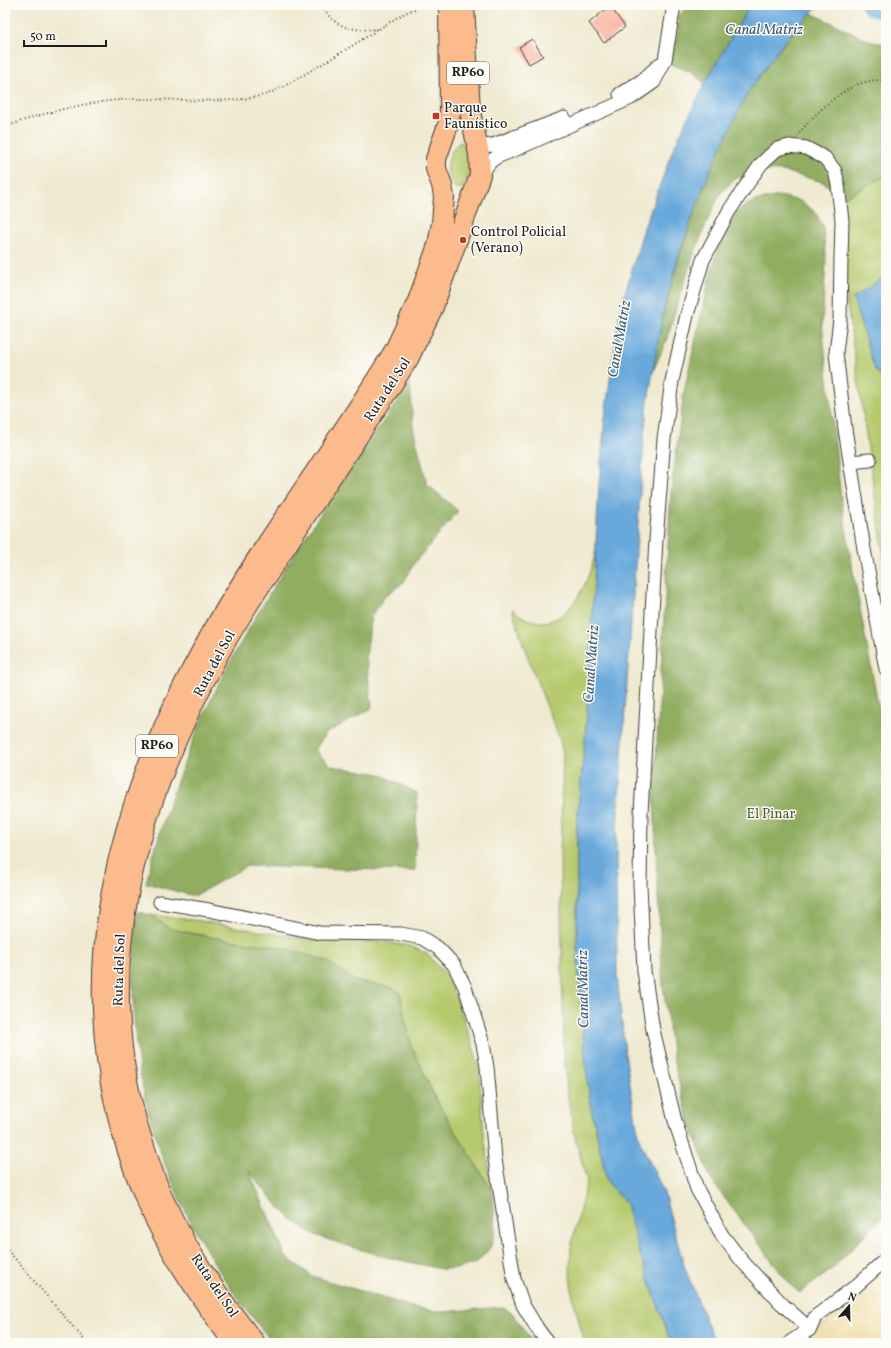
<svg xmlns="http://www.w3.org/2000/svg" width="891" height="1348" viewBox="0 0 891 1348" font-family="Vollkorn,serif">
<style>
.green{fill:#b6c96d;stroke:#697244}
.forest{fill:#90ad60;stroke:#56643e}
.sand{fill:#eeda9e;stroke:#857b5d}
.water{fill:#68a8db;stroke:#42627c}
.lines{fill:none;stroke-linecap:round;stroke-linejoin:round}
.river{stroke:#68a8db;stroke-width:20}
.building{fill:#f9a48e}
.street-casing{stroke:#3c3b37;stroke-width:15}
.primary-casing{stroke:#3c3b37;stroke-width:22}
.path{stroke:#3c3b37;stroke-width:2;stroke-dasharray:1 3;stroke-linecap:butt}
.street{stroke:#fff;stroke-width:13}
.primary{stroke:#fbbb8d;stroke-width:20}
.poi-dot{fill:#c8321e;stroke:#fdfcf7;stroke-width:1.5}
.labels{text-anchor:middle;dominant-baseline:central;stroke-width:3;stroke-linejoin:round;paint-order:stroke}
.shield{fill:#fdfcf7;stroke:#605f5e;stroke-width:1}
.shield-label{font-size:13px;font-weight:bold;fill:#1c1c1c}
.poi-label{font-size:14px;fill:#1c1c1c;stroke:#fdfcf7;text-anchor:start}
.street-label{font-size:14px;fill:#1c1c1c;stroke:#fdfcf7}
.park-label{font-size:14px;fill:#525938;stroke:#fdfcf7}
.water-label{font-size:15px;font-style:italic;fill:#3e5b72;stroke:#fdfcf7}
</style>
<rect width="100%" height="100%" fill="#fdfcf7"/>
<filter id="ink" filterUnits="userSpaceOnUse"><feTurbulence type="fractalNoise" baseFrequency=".025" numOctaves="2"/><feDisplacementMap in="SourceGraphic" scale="8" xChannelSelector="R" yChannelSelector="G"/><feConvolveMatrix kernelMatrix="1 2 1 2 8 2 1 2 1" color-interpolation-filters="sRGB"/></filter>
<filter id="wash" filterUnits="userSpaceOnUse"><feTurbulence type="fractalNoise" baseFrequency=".012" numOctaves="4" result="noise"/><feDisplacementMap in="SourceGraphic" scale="16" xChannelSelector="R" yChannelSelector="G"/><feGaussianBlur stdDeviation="0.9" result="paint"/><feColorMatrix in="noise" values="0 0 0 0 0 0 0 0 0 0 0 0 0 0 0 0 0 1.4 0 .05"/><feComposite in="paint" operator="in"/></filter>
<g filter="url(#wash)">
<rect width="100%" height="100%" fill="#efe9cf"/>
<path class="green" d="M461,142C476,151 471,177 462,188L457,189C442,179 446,149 461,142Z
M886,176V571L847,305L843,198Z
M596,549L586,728L577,823V946L584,1048L590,1103L607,1181L626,1204L638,1248L671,1343H585L573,1299L570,1276L571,1247L587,1180L575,1137L567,1091L564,1051L560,858L563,754L560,740L525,650L512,609C559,649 589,587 596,549Z
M151,915L200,921L306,939L342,942H384L410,946L426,953L448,977L472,1043L479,1067L484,1136L493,1192L436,1100L411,1045L400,993L393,988L355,981L327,961L310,956L280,947L221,939L170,929Z"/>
<path class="forest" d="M691,5H750L705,83L689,71L670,64L678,32V16Z
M811,13L872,42L886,44V176L843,198L823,182L783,171L758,170L734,179L720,194L705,226L685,279L667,338L652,374C662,308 681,246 705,184C717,153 730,120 749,91C767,63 788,38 811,13Z
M780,196L800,201L815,212L823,226L826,261L822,323L840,491L852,566L886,747V1214L830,1271L799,1293L784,1277L711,1180L690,1125L673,1059L663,986L657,876L654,797L671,491L684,392L709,279L720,242L736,212L754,201Z
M410,382L413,428L427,484L458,511L415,562L404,582L386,595L371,616L366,658L372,708L325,734L315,750L331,766L380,774L417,793L415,871L247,866L194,896L146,883C166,803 198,718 239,646C290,555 351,469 410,382Z
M138,912L151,915L170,929L221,939L280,947L310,956L327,961L355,981L393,988L400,994L411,1045L436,1100L493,1192L495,1232L490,1248L477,1262L460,1268L441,1269L382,1256L339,1243L315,1235L293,1221L271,1198L249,1171L286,1257L312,1276L412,1307L443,1312L502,1307L513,1314L533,1343H273C167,1218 116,1077 138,912Z"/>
<path class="sand" d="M886,1266V1343H799C831,1321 860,1294 886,1266Z"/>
<path class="water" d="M750,5H819L787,38L748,92L709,172L679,254L663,313L648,401L644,437L616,842L617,975L625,1054L639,1139L664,1193L684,1266L715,1343H671L638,1248L626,1204L607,1181L590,1103L584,1048L577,946V822L586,728L599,485L606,408L620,311L644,228L674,147L705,83Z
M886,276V384L874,368L853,298Z"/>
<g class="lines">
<path class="river" d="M871,5L886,11"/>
</g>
<g id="blocks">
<path class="building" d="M610,6L625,27L604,43L589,23Z
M532,39L543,56L529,64L519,47Z"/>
</g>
</g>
<g filter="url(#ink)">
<use href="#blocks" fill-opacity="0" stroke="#3c3b37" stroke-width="1"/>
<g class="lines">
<defs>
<path id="street" d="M620,94L643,80L660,64
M477,144L483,146L493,145L564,118
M481,176C490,159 494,157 512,151L631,98L654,82L665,60L674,5
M851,462L870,460
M160,902L209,910L320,933L401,934L422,938L438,948L454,965L465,987L483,1044L487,1067L495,1159L514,1279L523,1305L537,1328L548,1343
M810,1329L782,1304L742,1261L722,1235L697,1189L675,1121L653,1030L644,971L640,885L641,813L656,540L664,439L672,381L687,315L703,260L729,211L761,164L777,149L789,146L806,148L825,158L835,171L838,185L842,221L841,260L840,319L836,353L845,429L864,549L886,669
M810,1329L815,1317L856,1286L886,1259
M789,1343L810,1329"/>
<path id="primary" d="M234,1343C201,1298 167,1249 145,1197C62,1001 110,811 212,633C268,535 337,446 395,350L418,301L438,245L442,223L444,197L442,185L436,169V159L448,125L450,113L449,5
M255,1343C221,1301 189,1255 166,1205C157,1187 151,1168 145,1149C86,977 134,809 218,655C236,621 258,589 279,557C321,490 366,426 408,359L433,307L480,175L479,154L470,111L464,5"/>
</defs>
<use href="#street" class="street-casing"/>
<use href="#primary" class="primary-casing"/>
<path class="path" d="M323,5C332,29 355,31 378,29
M818,5H819
M5,127C48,111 89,101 134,99C174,98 229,106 267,94C281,89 294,80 307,73C331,59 355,44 379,29C395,19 411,7 430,5
M797,136C816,112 853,74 886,81
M5,1247L87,1343"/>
<use href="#street" class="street"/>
<use href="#primary" class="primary"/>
</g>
</g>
<g class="poi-dot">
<rect x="432" y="112" width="8" height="8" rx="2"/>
<circle cx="463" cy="240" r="4"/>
</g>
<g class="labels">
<g class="shield">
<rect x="447" y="62" width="42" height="22" rx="3"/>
<rect x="136" y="735" width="42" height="22" rx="3"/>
</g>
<g class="shield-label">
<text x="468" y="73">RP60</text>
<text x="157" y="746">RP60</text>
</g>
<g class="poi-label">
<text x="444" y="108">Parque<tspan x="444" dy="16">Faunístico</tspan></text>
<text x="471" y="232">Control Policial<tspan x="471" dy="16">(Verano)</tspan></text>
</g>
<g class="street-label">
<text transform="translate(388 390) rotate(-57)">Ruta del Sol</text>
<text transform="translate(215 664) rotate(-62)">Ruta del Sol</text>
<text transform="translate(120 970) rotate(-88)">Ruta del Sol</text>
<text transform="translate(214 1286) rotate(56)">Ruta del Sol</text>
</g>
<g class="park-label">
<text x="771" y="814">El Pinar</text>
</g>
<g class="water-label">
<text x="764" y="30">Canal Matriz</text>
<text transform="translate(620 339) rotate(-80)">Canal Matriz</text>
<text transform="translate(592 664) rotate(-86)">Canal Matriz</text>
<text transform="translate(584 989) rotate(-91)">Canal Matriz</text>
</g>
</g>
<rect width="891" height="1348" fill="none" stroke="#fdfcf7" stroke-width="20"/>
<g transform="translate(849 1306) rotate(20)" stroke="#fdfcf7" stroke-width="3" paint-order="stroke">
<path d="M0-3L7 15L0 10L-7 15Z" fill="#1c1c1c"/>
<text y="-6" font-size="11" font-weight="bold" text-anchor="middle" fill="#1c1c1c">N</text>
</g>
<path d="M24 40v6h82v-6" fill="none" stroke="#1c1c1c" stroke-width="2"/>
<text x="30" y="40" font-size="12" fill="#1c1c1c" stroke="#fdfcf7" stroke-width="3" paint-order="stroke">50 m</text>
</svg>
